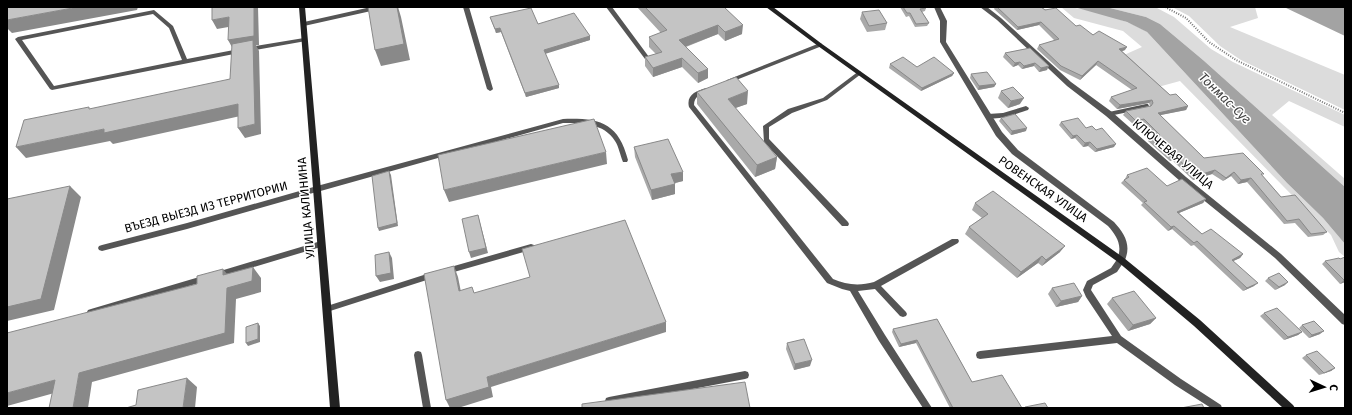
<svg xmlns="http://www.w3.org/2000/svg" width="1352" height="415" viewBox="0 0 1352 415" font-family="'Fira Sans',sans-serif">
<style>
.green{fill:#dcdcdc}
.water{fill:#a3a3a3}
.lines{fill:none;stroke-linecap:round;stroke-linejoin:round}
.path{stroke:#777;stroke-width:2;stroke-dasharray:1 1.5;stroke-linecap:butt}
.service{fill:#555;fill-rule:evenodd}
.minor{fill:#555;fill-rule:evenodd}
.secondary{fill:#222;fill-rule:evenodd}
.wall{fill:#a9a9a9}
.shaded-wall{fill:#898989}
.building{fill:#c4c4c4;stroke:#898989}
.labels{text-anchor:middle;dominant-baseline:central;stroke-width:3;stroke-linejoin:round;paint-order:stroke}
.street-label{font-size:12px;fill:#000;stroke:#fff}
.water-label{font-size:13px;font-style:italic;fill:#444;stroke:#fff}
</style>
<rect width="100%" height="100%" fill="#fff"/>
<path class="green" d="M1061,7C1087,7 1125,19 1147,32L1287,183L1323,218L1345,244V257L1339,252L1331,235L1180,81L1158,87L1124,55L1142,47L1123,31L1074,18Z
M1106,7L1157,8L1174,17L1211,49L1233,62L1345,115V127L1289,101L1272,115L1345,179V187L1203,60L1160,24L1146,17Z
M1172,7H1255L1258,18L1230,27L1345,75V110L1241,60L1220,46L1189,16Z"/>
<path class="water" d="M1074,7H1106L1146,17L1160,24L1203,60L1345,187V244L1323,218L1287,183L1147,32L1127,22Z
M1284,7H1345V36Z"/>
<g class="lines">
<path class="path" d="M1165,7L1186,18L1209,42L1236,60L1345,113"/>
<path class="service" d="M463,7H469L493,89L492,90L490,91L487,89Z
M606,7H612L649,57V59H645Z
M154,10L173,26L187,59L239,49L242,51L239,53L52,90L50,89L15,39L18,37ZM153,14L169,28L182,60L54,86L22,40Z
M304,38L307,40L306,41L250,51L247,49L250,47Z
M820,43L822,44V46L731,82H727L726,81L727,80Z
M859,71L861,72V74L827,100L792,113L769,127V139L848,222L849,224L848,226H842L764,142L763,126L788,109L823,98Z
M706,88L709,90L708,91C701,94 694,96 694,105L833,279C846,285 860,286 874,282L952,239H958L959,241L958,243L881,286L906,312L907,314L906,316L903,317L900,316L875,289L858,291L885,335L932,408H923L879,341L850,291L842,289L827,283L689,107C686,95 696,91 706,88Z
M1146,104H1148L1149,106L1148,108L1109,116L1106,114L1109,112Z
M1026,106L1029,108L1028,110C1018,113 993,123 985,116L988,114L1003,113Z
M563,119C599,118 618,122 628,160L627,162H623C620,155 619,147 615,141C604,123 582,123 563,123L317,192L314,189L317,186Z
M321,241L324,242L325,244L324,246L217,278L214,277L213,275L214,273L217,272Z
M531,244L534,245L535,247L534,249L447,274L444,273L443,271L444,269L447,268Z
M1121,257L1124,258L1125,260L1117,272L1093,285L1091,290L1121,336L1181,379L1221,405L1222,408H1211L1175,385L1117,343L980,359L977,358L976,355L977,352L980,351L1112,336L1086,297L1083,290L1087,281L1111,268L1118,258Z
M433,272L436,273L437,275L436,277L327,312L324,311L323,309L324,307L327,306Z
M206,275L209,276L210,278L209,280L206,281L91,315L88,314L87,312L88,310L91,309Z
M418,351L421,352L422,355L431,408H423L414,355L415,352Z
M745,371L748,372L749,375L748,378L745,379L609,405L606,404L605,401L606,398L609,397Z"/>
<path class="minor" d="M371,7H383L380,9L304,26L301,24L304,22Z
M934,7H940L947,21L946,42L1002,132L1018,150L1114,222C1125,234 1132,246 1124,262L1121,263L1118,262C1117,259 1118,257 1119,253C1121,242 1115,234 1108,226L1012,154L996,136L940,42V21Z
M980,7H987L1001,18L1071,82L1112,112L1186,177L1281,254L1345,315V325L1342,324L1275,258L1180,181L1106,116L1067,86L997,20Z
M317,186L321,189L320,191L187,229L102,251L99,250L98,248L99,246L102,245L187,223Z"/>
<path class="secondary" d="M299,7H305L340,408H330Z
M766,7H773L822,44L1124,258L1200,320L1293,405L1295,408H1283L1194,326L1118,262L818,46Z"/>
</g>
<path class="wall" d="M637,7H724L742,34L725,41L718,34L686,47L708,69V78L698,83L682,67L653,77L645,66V57L656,54L649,47V37L661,33Z
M900,7H925L926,8L925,11L922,12L929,23L927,26L915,27L909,16L906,17Z
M995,7H1041L1076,26L1125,50L1122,51L1170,95L1188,106L1186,110L1160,115L1204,158L1262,176L1281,197L1327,232L1323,235L1308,237L1295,223L1284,224L1247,182L1238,184L1231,176L1223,181L1212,174L1193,180L1172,160L1170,161L1148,141L1150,138L1155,136L1141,122L1133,124L1123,115L1126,111L1150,106L1149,103L1117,109L1109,101L1111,97L1132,90L1096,65L1080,80L1060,70L1037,49L1039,45L1055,41L1039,25L1017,30L994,9Z
M862,12L887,23L885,30L867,32L860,19Z
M490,17L538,24L590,36V40L545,53L559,88L526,97L501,32L496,33Z
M1030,48L1047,70L1039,72L1034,66L1022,69L1018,65L1013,67L1003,57L1005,53Z
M890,64L917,67L954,73L952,76L921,91L889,68Z
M971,74L996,84L994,87L978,90L970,78Z
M1001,91L1020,104L1008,108L998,98Z
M697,92L747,104L735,108L777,157L775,169L755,177L697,104Z
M1001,118L1026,131L1011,135L999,121Z
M1061,122L1086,128L1114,147L1095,152L1088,146L1083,147L1075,138L1071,139L1059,125Z
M634,147L683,181L675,183V194L652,200L635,157Z
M1127,175L1167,186L1206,199L1203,203L1179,213L1202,234L1243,254L1240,258L1233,261L1254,286L1243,291L1194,245L1191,246L1172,229L1168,231L1141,205L1143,203L1121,183L1125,179Z
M975,203L1060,252L1042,266L1038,263L1017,278L965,234L969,227L982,218L972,210Z
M1340,259L1345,282L1340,284L1322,264L1325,261Z
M1268,278L1285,285L1275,290L1265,281Z
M1052,288L1082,296L1078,302L1056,307L1048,294Z
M1112,298L1156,318L1150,324L1128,331L1107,304Z
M1264,313L1302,332L1298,335L1284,340L1260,316Z
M937,319L972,382L1022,408H950L916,343L899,347L892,332L893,329Z
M1302,325L1320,334L1309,338L1299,328Z
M787,343L810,366L794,370L786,349Z
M1306,355L1335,368L1331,371L1319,375L1302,358Z"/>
<path class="shaded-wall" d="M78,7H138L137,10L12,33L7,28V20Z
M254,7H258L259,45H256L259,51L261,134L245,138L238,128L255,124L233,49L228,40Z
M397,7H398L401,17L410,60L381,66L375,50Z
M229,17L234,26L217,29L212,20Z
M1041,22L1039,25L1017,30L1018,27Z
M718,25V34L679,49V40Z
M743,25L742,34L725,41V32Z
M500,28L501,32L496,33L495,29Z
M590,36V40L545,54L544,50Z
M1127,47L1125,50L1117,53L1119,49Z
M682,58V67L653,77V68Z
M1098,61L1096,65L1080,80L1082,76Z
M1020,62L1018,65L1013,67L1015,63Z
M1035,63L1034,66L1022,69L1024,66Z
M1049,66L1047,70L1039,72L1041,68Z
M708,69V78L698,83V73Z
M954,73L952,76L921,91L922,88Z
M996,84L994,87L978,90L979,86Z
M559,85V88L526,97L525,93Z
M748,91L747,104L727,111L728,99Z
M1024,98L1020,104L1008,108L1011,101Z
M1152,100L1149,103L1117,109L1120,105Z
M238,104L245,115L113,144L110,141L26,158L16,147L104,129Z
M1188,106L1186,110L1156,116L1158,113Z
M1144,119L1141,122L1133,124L1136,121Z
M1027,128L1026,131L1011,135L1012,131Z
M1077,135L1075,138L1071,139L1073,136Z
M1090,142L1088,146L1083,147L1085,143Z
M1116,144L1114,147L1095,152L1097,149Z
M606,152L607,164L449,202L444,190Z
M1175,156L1172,160L1170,161L1172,157Z
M777,157L775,169L755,177L757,165Z
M1215,170L1212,174L1193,180L1196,176Z
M389,171L391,175L398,226L379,231L378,228Z
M683,172V181L671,184V174Z
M1234,172L1231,176L1223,181L1226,178Z
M1251,178L1247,182L1238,184L1241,180Z
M675,184V194L652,200L651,190Z
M70,186L81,197L54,310L7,321V307Z
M1206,199L1203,203L1174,215L1177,212Z
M478,215L488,253L471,258L469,252Z
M1174,226L1172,229L1168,231L1171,227Z
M1065,246L1060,252L1042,266L1046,260Z
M389,252L392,258L394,279L380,282L376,276Z
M1243,254L1240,258L1229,263L1232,260Z
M1042,256L1038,263L1017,278L1021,272Z
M454,266L458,277L463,302L459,291Z
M253,267L261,278V292L236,299L234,343L92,382L88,408H73L79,373L227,288Z
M223,269L232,280L223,275Z
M1344,280H1345V282L1340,284Z
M1288,282L1285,285L1275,290L1279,287Z
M1258,283L1254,286L1243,291L1247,288Z
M1082,296L1078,302L1056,307L1061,301Z
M1156,318L1150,324L1128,331L1133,325Z
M666,322V332L491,387L493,397L458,408H450L446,400L487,377Z
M258,323L260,326V342L248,346L246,343Z
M1324,331L1320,334L1309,338L1312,335Z
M1302,332L1298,335L1284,340L1288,337Z
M917,340L916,343L899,347L901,344Z
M812,360L810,366L794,370L795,364Z
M1335,368L1331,371L1319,375L1324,373Z
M187,378L197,387L195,408H183Z
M55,380L69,389L7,406V393Z"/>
<path class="building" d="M7,7H78L7,20Z
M212,7H254V36L228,40L229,17L212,20Z
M368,7H397L404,44L375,50Z
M645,7H724L743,25L725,32L718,25L679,40L708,69L698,73L682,58L653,68L645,57L662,52L649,37L667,30Z
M903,7H925L926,8L920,9L929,23L916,24L910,13H907Z
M997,7H1041L1045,10L1056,8L1076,26L1080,25L1093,35L1099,31L1127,47L1119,49L1170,95L1176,94L1188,106L1158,113L1204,158L1243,153L1264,174H1261L1281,197L1295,195L1327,232L1311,234L1299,219L1287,221L1251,178L1241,180L1234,172L1226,178L1215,170L1196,176L1175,156L1172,157L1150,138L1160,135L1144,119L1136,121L1126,111L1151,106L1153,103L1152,100L1120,105L1111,97L1137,88L1098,61L1082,76L1061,66L1039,45L1059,39L1041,22L1018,27Z
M531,8L538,24L574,13L590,36L544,50L559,85L525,93L500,28L495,29L490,17Z
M879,10L887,23L869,26L862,12Z
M253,40L255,124L238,128V104L104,133V129L16,147L24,120L89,107V109L230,79L232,44Z
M1030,48L1049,66L1041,68L1035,63L1024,66L1020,62L1015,63L1005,53Z
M903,57L917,67L934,57L954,73L922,88L890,64Z
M987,72L996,84L979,86L971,74Z
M736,77L748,91L728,99L777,157L757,165L697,92Z
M1013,87L1024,98L1011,101L1001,91Z
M1015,114L1027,128L1012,131L1001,118Z
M1078,118L1086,128L1092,126L1096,130L1102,128L1116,144L1097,149L1090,142L1085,143L1077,135L1073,136L1061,122Z
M594,119L606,152L444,190L438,155Z
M668,139L683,172L671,174L675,184L651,190L634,147Z
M1147,168L1167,186L1182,179L1206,199L1177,212L1202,234L1211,229L1243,254L1232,260L1258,283L1247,288L1197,241L1194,243L1174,226L1171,227L1144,202L1147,201L1124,180L1129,177L1127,175Z
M389,171L397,223L378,228L372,176Z
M70,186L41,299L7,307V199Z
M993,191L1065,246L1046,260L1042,256L1021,272L969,227L988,214L975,203Z
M478,215L486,248L469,252L462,219Z
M625,220L666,322L487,377L489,387L446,400L424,274L454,266L459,291L472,287L474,293L530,277L522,249Z
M389,252L391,273L376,276L375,255Z
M1345,257V280H1344L1325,261L1339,258L1340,259Z
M253,267L252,281L227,288L225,333L79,373L73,408H49L55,380L7,393V333L197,284V276L223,269V275Z
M1279,273L1288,282L1279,287L1268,278Z
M1074,283L1082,296L1061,301L1052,288Z
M1134,291L1156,318L1133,325L1112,298Z
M1277,308L1302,332L1288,337L1264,313Z
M937,319L972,382L1002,375L1022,408H953L917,340L901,344L893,329Z
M1314,321L1324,331L1312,335L1302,325Z
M258,323V339L246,343V327Z
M804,339L812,360L795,364L787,343Z
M1317,351L1335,368L1324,373L1306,355Z
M187,378L183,408H126L136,405L138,390Z
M745,382L750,408H582V404Z
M1045,403L1048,408H1026L1025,407Z
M1202,404L1204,408H1181Z"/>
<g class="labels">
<g class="street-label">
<text transform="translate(1173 154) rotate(40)">КЛЮЧЕВАЯ УЛИЦА</text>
<text transform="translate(1043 189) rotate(35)">РОВЕНСКАЯ УЛИЦА</text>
<text transform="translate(206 207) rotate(-15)">ВЪЕЗД ВЫЕЗД ИЗ ТЕРРИТОРИИ</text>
<text transform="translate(306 208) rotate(-95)">УЛИЦА КАЛИНИНА</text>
</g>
<g class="water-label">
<text transform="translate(1225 98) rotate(44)">Тонмас-Суг</text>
</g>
</g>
<rect width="1352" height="415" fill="none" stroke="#000000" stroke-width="16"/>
<g transform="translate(1324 387) rotate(94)" stroke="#ffffff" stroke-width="3" paint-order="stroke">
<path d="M0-3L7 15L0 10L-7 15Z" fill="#000000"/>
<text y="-6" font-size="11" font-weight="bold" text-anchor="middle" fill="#000000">С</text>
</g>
</svg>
